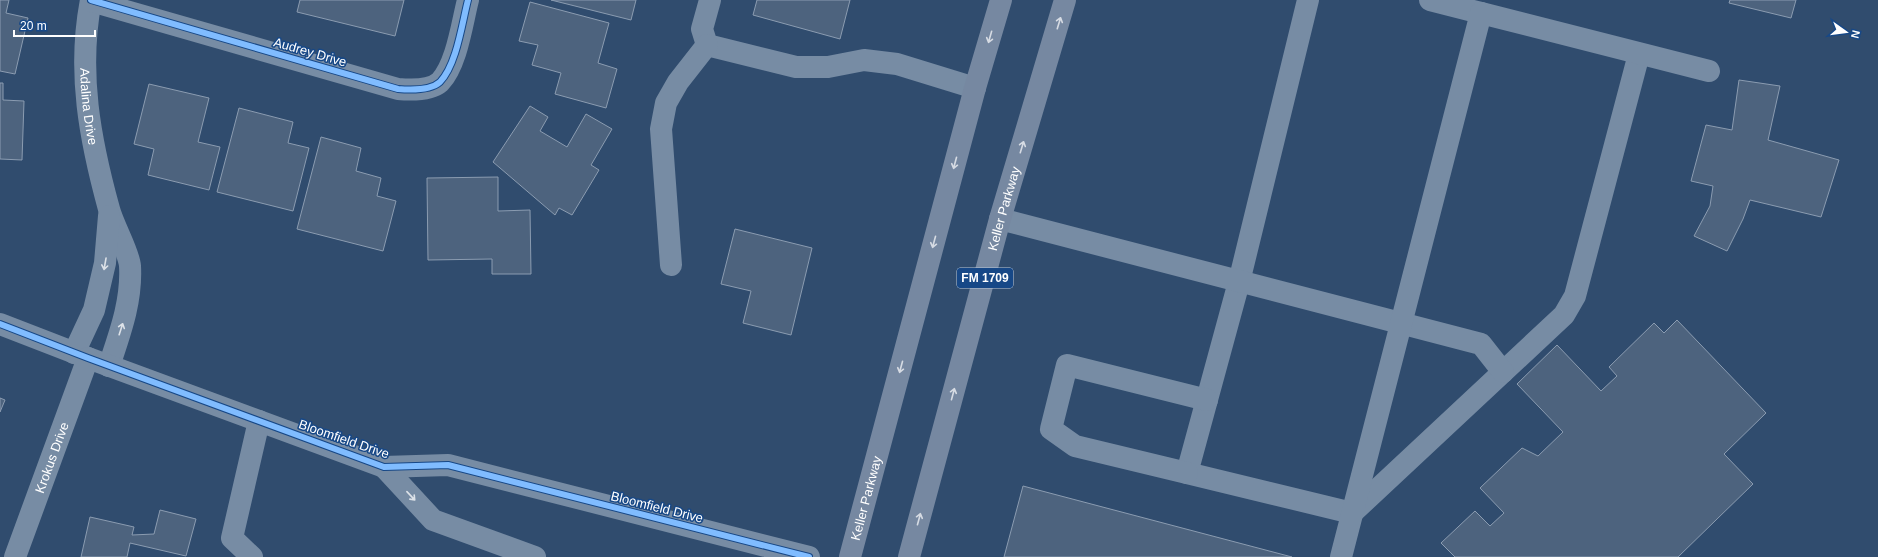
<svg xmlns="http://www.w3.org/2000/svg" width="1878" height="557" viewBox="0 0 1878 557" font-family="Arial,sans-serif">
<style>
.building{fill:#4d637e;stroke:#8b9cb1}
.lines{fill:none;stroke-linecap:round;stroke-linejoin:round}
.minor{stroke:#778ca4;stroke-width:22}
.major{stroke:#7688a1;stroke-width:22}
.cycleway-casing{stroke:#174887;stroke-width:8}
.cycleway{stroke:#80bcff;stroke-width:6}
.oneway{stroke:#d6dbe3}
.oneway2{stroke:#dde2e8}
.labels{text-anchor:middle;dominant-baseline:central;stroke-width:3;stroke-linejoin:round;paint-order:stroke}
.shield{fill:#174887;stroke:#b9c8db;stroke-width:1}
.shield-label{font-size:12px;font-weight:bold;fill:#fff}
.street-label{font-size:13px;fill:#fff;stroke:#174887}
</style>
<rect width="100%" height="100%" fill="#304c6e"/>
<path class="building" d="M0,0H9L6,13L28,18L15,74L0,71Z
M300,0H404L395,36L297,12Z
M551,0H636L631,20Z
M757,0H850L840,39L753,15Z
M1730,0H1796L1791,18L1729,3Z
M530,2L609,23L598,63L617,69L606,108L555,94L561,73L532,65L538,45L519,41Z
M1739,80L1780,86L1768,140L1839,160L1821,217L1750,200L1743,219L1727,251L1694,236L1710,206L1713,186L1691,181L1706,125L1732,130Z
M0,83H3V100L24,101L22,160L0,159Z
M149,84L209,98L198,142L220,147L209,190L148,175L154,149L134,144Z
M530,106L548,117L540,131L567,147L586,114L612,129L591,165L599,170L572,215L559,208L555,215L493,162Z
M239,108L293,122L288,143L309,148L293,211L217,192Z
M321,137L361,148L356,171L381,178L377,196L396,201L383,251L297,229Z
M498,177V211L530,210L531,274H492V259L428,260L427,178Z
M735,229L812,248L791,335L743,323L751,291L721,284Z
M1677,320L1766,413L1724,454L1753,484L1678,557H1455L1441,543L1475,511L1490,526L1504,513L1480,488L1522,448L1538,456L1563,432L1517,384L1557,345L1601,391L1617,376L1609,367L1654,323L1664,333Z
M0,398L5,400L0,412Z
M1023,486L1292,557H1004Z
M160,510L196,519L186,556L130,543L127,557H81L90,517L134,527L132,535L154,534Z"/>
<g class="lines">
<g class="minor">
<path id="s1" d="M91,0C77,72 90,140 109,209C113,225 129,252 130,266C132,301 120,333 109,366"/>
<path d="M710,0L702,29L707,45L796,67H828L864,60L897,64L975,88"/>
<path d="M1308,0L1239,282L1187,473L1352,513L1564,315L1575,296L1639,54"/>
<path d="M1430,0L1481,13"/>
<path d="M91,1L398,89C410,90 430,91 440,82C457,64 462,23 468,0"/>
<path d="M1000,219L1481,344L1503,372"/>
<path d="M671,265L661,129L666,103L678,82L707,45"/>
<path d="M0,324L88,358L384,467L448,465L809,557"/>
<path d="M74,353L94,310L105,263L109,216"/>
<path d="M384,467L433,520L535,557"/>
<path d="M1187,473L1075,446L1051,429L1067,365L1207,400"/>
<path id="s2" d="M15,557L88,358"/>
<path d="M252,557L232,538L259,421"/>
<path d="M1341,557L1481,13L1709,71"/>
</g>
<g class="major">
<path id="s3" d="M850,557L975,88L1001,0"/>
<path id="s4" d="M909,557L1000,219L1065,0"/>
</g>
<defs>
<path id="cycleway" d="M91,0L398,89C410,90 430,91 440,82C457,64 462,23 468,0
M0,324L88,358L384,467L448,465L809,557"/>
</defs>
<use href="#cycleway" class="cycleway-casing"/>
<use href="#cycleway" class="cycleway"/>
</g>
<defs><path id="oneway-shaft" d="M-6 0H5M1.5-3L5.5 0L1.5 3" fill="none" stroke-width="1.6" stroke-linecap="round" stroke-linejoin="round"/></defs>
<g class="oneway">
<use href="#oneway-shaft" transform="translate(1059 23) rotate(-73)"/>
<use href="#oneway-shaft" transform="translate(990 37) rotate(106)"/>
<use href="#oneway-shaft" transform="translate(1022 147) rotate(-73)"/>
<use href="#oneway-shaft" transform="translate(955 163) rotate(105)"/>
<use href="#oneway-shaft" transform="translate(934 242) rotate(105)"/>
<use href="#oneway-shaft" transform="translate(901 367) rotate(105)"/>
<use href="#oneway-shaft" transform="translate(953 394) rotate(-75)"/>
<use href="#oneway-shaft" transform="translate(919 519) rotate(-75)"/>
</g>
<g class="oneway2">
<use href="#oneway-shaft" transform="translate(105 264) rotate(100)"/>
<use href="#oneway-shaft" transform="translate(121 329) rotate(-72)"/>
<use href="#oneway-shaft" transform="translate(411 496) rotate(47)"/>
</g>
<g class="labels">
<rect class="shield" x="957" y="268" width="56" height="20" rx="3"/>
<g class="shield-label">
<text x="985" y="278">FM 1709</text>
</g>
<g class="street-label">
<text transform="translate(310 52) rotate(16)">Audrey Drive</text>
<text stroke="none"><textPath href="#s1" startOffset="107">Adalina Drive</textPath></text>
<text stroke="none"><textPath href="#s4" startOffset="361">Keller Parkway</textPath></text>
<text transform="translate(344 439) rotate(19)">Bloomfield Drive</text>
<text stroke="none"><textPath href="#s2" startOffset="106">Krokus Drive</textPath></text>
<text stroke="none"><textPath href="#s3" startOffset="61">Keller Parkway</textPath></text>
<text transform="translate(657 507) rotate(14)">Bloomfield Drive</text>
</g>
</g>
<g transform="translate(1846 32) rotate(104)" stroke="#174887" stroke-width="3" paint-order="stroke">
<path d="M0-3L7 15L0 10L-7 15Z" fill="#ffffff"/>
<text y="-6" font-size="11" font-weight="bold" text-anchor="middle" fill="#ffffff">N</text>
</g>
<path d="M14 30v6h81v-6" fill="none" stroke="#ffffff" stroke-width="2"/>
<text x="20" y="30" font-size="12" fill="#ffffff" stroke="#174887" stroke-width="3" paint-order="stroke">20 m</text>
</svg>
